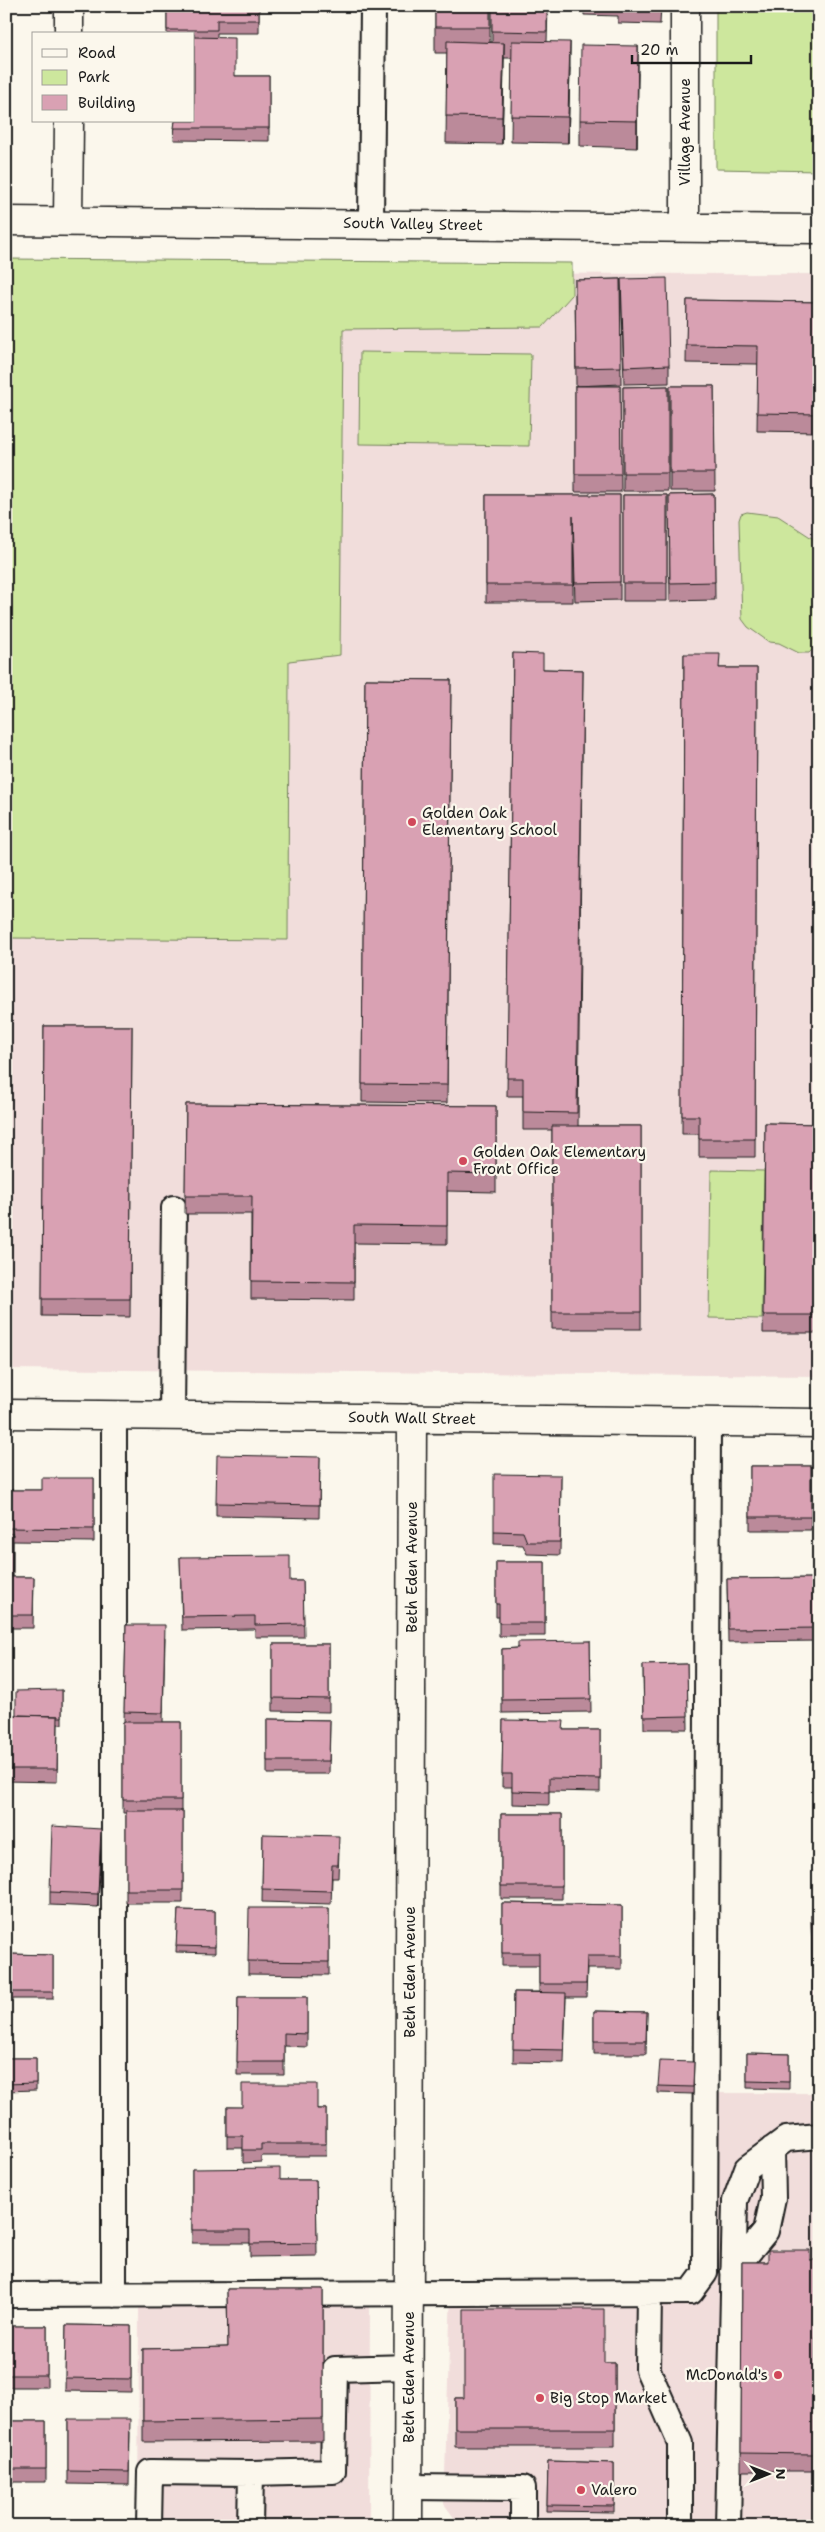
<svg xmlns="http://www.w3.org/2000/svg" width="825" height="2532" viewBox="0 0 825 2532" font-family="'Shantell Sans',sans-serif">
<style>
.built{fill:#f1dddb}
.green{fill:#cde79d;stroke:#74825c}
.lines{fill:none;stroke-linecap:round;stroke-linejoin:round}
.service-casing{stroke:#1c1c1c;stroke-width:28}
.minor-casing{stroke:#1c1c1c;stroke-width:31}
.service{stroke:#fbf7ec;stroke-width:24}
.minor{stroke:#fbf7ec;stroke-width:28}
.wall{fill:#bb8a9a;stroke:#1c1c1c}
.shaded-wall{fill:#98717d;stroke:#1c1c1c}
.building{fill:#d9a1b3;stroke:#1c1c1c}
.poi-dot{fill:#d1495b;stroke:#fbf7ec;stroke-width:2}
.labels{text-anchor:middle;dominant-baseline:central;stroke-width:4.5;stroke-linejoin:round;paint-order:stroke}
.street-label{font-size:15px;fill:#1c1c1c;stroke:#fbf7ec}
.poi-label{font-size:15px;fill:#1c1c1c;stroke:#fbf7ec;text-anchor:start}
</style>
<rect width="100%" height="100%" fill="#fbf7ec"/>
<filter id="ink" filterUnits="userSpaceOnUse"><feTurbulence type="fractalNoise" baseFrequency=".02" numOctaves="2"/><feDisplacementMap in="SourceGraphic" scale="10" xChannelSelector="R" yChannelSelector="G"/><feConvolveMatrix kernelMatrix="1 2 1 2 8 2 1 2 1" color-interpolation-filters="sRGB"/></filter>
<g filter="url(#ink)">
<path class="built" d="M6,273L819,274V1376L6,1369Z
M716,2093H819V2526H460L444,2504L451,2290L707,2284Z
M139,2303H370L369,2526H138Z"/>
<path class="green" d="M716,6H819V171L716,169Z
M6,259L572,263V295L543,327L343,329L340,655L289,661L288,940L6,938Z
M360,352L531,354L529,446L359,444Z
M747,512L778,516L818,542L815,565L818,580L814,598L819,612L816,646L809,653H799L779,643L769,642L748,627L742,619L739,520L741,514Z
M711,1170L764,1171L762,1319L709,1318Z"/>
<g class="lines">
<defs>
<path id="service" d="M371,224L373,6
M114,1415V2295
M172,1416L174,1208
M733,2271L766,2231L773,2198L772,2149
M649,2293L648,2370L680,2443V2526
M6,2295L691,2292L705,2273L708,1421
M251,2473L333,2471L335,2369L409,2367
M408,2487L523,2488V2526
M149,2526L150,2472L251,2473L250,2526
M728,2526L735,2201L747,2168L786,2139L819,2136"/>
<path id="minor" d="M69,34V6
M6,221L819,229
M68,221L69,121
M685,227V6
M6,1414L819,1423
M408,2526L412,1418"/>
</defs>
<use href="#service" class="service-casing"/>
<use href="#minor" class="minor-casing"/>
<use href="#service" class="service"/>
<use href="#minor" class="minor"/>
</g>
<path class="wall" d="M167,6H259V33H217V38L235,76H269V141L174,140L175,121H194V34H167Z
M435,6H490V42H492V6H548L547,42L570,68L568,143L511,142L512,58H504L502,144L446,143L447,53H435Z
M560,6H661L660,24L618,23V16L584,15V7Z
M638,73L637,148L580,146V120Z
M620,279L621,384L576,386L575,280Z
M621,279L669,365V383L624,384Z
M687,300L819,302V432L757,431L758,364L686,363Z
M575,386H620L621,492H575Z
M668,386V491H623V387Z
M670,386H714L715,491H670Z
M714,494L715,600L670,601L669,495Z
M486,495H620V600L575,601L573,534V602H486Z
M623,495H667V601H623Z
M513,653L543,669L583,670L578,1126H641V1329H552V1130H523V1096H507Z
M684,654L720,668H757L755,1157H699V1134H682Z
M365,679L451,680L447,1103L362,1102Z
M44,1026H132L130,1317L42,1316Z
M186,1104L496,1106V1192L447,1191V1244L354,1243V1300L251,1299V1214H185Z
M765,1123L819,1124V1333H763Z
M320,1457L319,1518L216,1516V1503Z
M750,1466H811V1530H750Z
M561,1475L560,1555L527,1554L523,1545L494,1544V1531Z
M94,1478V1542L13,1541V1577H34L33,1628H6V1490H42Z
M180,1557L290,1581H303L304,1637H255V1629L182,1630Z
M496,1562H545V1636H499V1617H496Z
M818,1578L819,1641L728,1642L727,1579Z
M126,1625L165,1638L163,1722H181V1811H183V1903H126V1813H123V1722H124Z
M590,1641L591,1712L502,1713V1649L518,1648Z
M273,1644H329V1712L273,1711Z
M687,1664L688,1729H644L643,1665Z
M62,1690V1724H58L57,1782L6,1781V1715H16Z
M267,1719L330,1720L329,1774H267Z
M503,1720L564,1730H600V1792L549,1791V1805L512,1804V1787H502Z
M501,1814H562V1899H501Z
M263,1834L339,1849L338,1878H332L331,1904L262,1902Z
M101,1841L98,1907L50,1905V1892Z
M502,1903L622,1905V1969H587L586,1997H566L564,2063L513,2062L514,1992H539V1966H502Z
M329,1908V1975L248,1974V1961Z
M178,1910L215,1911V1953L176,1952Z
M811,1915H819V2004H813Z
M6,1954L53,1955V1999H6Z
M238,1997H307V2047L284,2046V2075H237Z
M594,2011L647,2012L646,2054H594Z
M747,2053L789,2054V2089L747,2088Z
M6,2058H36V2090L6,2091Z
M694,2062L693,2094L658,2093V2086Z
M227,2107L326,2109V2156H261V2162L243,2163V2148H227Z
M192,2169L280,2180H316L317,2256L250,2257V2243H192Z
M816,2260L814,2471H741L742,2262H768Z
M227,2289H323V2441L143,2442V2349L228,2347Z
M66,2325L131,2326V2392L65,2391Z
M6,2326H47V2387H6Z
M604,2363H615V2447H455V2398H464Z
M68,2419L130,2432L129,2485L68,2484Z
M6,2421H46V2482H6Z
M548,2461L614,2463V2512L547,2511Z"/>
<path class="shaded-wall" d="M570,42V68L568,143V117Z
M504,43V69L502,144V117Z
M638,46V73L637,148V121Z
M101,1829V1841L98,1907V1894Z"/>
<path class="building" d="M167,6H259V20H217V30H167Z
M435,6H490V27H435Z
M492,6H547V32L492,31Z
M194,37L235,38V76H269V128H174L175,121H194Z
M447,41L504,43L502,117L446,116Z
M512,41L570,42L568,117L511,116Z
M581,45L638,46L637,121L580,120Z
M667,278L669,365L624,367L621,279Z
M620,279L621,367L576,368L575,280Z
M687,300L819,302V414L757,413L758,346L686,345Z
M575,386H620L621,474H575Z
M668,386V473H623V387Z
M670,386H714L715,473H670Z
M714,494L715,582L670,583L669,495Z
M486,495H620V582L575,583L573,516V585H486Z
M623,495H667V583H623Z
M513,653L543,654V669L583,670L577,1113L523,1112V1078H507Z
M684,654H720L719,668H757L755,1139H699V1116H682Z
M365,679L451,680L447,1085L362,1084Z
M44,1026H132L130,1299H42Z
M186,1104L496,1106V1174L447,1173V1226L354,1225V1282L251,1281L252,1196H185Z
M765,1123L819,1124V1315H763Z
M552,1126H641V1312H552Z
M217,1455L320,1457L319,1505L216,1503Z
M750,1466H811V1517H750Z
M494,1474L561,1475L560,1542H527L523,1532L494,1531Z
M42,1478H94V1529L6,1528V1490H42Z
M6,1533L13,1534L12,1577H34L33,1615H6Z
M290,1556V1581H303L304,1624L255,1625V1616L182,1617L180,1557Z
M496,1562H545V1623H499V1604H496Z
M818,1578L819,1628L728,1629L727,1579Z
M126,1625H165L163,1713L124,1712Z
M590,1641L591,1699L502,1700V1649L518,1648V1642Z
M273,1644H329V1699L273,1698Z
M687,1664L688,1716L644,1717L643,1665Z
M62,1690V1717H58V1716L16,1715V1691Z
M6,1715L58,1716L57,1769H6Z
M267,1719L330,1720L329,1761H267Z
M503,1720L564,1721L563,1730H600V1779L549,1778V1792L512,1791V1774H502Z
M123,1722H181V1800H123Z
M126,1811H183V1890H126Z
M501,1814H562V1886H501Z
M52,1826L101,1829L98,1894L50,1892Z
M263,1834L339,1836L338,1865H332L331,1891L262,1889Z
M502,1903L622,1905V1956H587L586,1984H539V1953H502Z
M249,1908H329V1962L248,1961Z
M178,1910L215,1911V1947L176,1946Z
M811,1915H819V1991H813Z
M6,1954L53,1955V1992H6Z
M514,1992L566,1993L564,2050L513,2049Z
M238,1997H307V2034L284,2033V2062H237Z
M594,2011L647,2012L646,2041H594Z
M747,2053L789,2054V2082L747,2081Z
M6,2058H36V2083L6,2084Z
M660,2061L694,2062L693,2087L658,2086Z
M242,2084H317V2109H326V2144H261V2150H243V2136H227V2107H242Z
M280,2168V2180H316L317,2243L250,2244V2230H192V2169Z
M768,2250H810V2260H816L814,2454L741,2453L742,2262H768Z
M227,2289H323V2419L143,2421V2349L228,2347Z
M464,2309H604V2363H615V2429H455V2398H464Z
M66,2325L131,2326V2379L65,2378Z
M6,2326H47V2375H6Z
M68,2419H130L129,2472L68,2471Z
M6,2421H46V2469H6Z
M548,2461L614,2463V2506L547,2505Z"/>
</g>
<g class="poi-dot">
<circle cx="412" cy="822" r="5"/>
<circle cx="463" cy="1161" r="5"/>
<circle cx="778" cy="2375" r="5"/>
<circle cx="540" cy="2398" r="5"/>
<circle cx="581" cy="2490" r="5"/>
</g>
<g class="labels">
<g class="street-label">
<text transform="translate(685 132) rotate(-90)">Village Avenue</text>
<text transform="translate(413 224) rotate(1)">South Valley Street</text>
<text transform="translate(412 1418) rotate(1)">South Wall Street</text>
<text transform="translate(412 1567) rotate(-90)">Beth Eden Avenue</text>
<text transform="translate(410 1972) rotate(-90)">Beth Eden Avenue</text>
<text transform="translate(409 2377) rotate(-90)">Beth Eden Avenue</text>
</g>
<g class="poi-label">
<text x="422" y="813">Golden Oak<tspan x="422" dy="17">Elementary School</tspan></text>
<text x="473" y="1152">Golden Oak Elementary<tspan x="473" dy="17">Front Office</tspan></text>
<text x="768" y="2375" text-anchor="end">McDonald's</text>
<text x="550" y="2398">Big Stop Market</text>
<text x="591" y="2490">Valero</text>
</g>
</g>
<rect width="825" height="2532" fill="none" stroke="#fbf7ec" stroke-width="25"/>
<rect x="12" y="12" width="800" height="2507" fill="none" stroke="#1c1c1c" stroke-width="2" filter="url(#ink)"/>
<rect x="32" y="32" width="162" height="90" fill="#fbf7ec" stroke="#a29f99"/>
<rect x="42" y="49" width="25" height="8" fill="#fbf7ec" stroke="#a29f99"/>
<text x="78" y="58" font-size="15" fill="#1c1c1c">Road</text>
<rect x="42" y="70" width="25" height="15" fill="#cde79d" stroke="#a29f99"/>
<text x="78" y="82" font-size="15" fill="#1c1c1c">Park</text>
<rect x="42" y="95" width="25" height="15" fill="#d9a1b3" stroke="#a29f99"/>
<text x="78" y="108" font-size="15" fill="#1c1c1c">Building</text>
<g transform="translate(768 2474) rotate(90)" stroke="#fbf7ec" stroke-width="4" paint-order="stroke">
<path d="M0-4L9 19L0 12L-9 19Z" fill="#1c1c1c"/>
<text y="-8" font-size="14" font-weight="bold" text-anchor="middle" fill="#1c1c1c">N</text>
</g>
<path d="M632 55v8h119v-8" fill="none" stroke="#1c1c1c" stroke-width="2.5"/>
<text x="640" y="55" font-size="15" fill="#1c1c1c" stroke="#fbf7ec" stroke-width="4" paint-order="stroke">20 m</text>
</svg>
